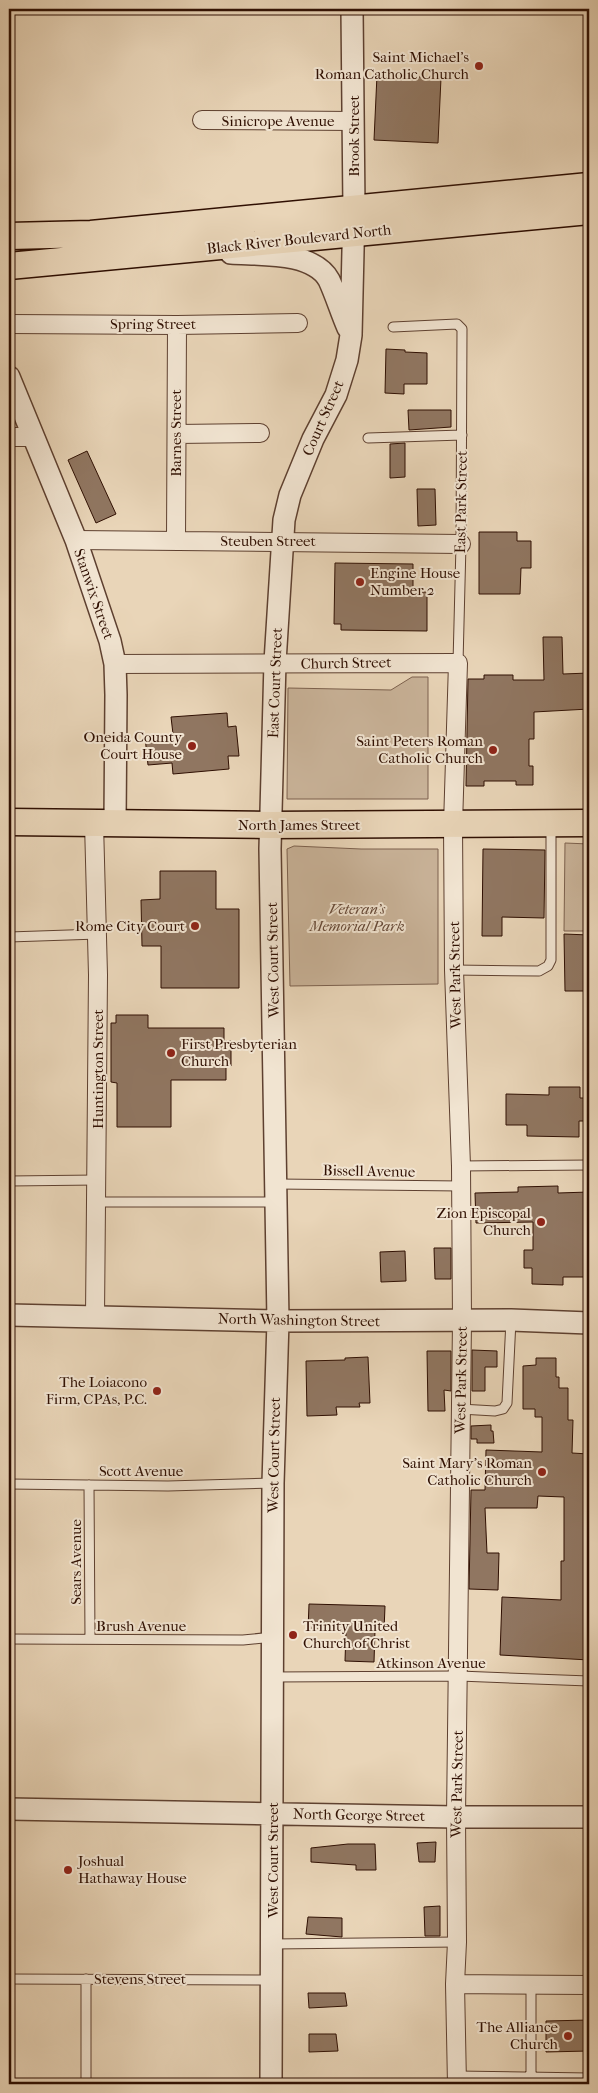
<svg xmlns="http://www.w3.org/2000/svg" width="598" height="2093" viewBox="0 0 598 2093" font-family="'IM FELL French Canon',serif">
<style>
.green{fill:#c9b399;stroke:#7c614e}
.building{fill:#907661;stroke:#2f0f02}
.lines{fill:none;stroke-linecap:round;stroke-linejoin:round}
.service-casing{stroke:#5e4030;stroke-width:11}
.minor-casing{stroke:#5e4030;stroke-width:20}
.tertiary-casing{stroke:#5e4030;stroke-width:24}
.primary-casing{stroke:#2f0f02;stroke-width:29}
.service{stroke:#f1e4d1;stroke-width:9}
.minor{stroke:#f1e4d1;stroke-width:18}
.tertiary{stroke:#f1e4d1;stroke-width:21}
.primary{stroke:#e9d5b8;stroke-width:26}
.poi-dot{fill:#8f2418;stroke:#f1e4d1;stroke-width:2}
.labels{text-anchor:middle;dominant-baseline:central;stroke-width:4;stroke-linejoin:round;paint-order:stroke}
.poi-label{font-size:15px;fill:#2f0f02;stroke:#f1e4d1;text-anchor:end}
.street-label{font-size:15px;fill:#2f0f02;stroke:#f1e4d1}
.park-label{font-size:15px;font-style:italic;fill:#654837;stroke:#f1e4d1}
</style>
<rect width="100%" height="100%" fill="#e9d5b8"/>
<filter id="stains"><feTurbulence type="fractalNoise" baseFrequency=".004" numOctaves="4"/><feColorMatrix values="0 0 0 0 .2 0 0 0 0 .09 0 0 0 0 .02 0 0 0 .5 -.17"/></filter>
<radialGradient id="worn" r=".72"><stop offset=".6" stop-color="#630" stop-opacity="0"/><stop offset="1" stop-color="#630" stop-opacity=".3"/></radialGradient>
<path class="green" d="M412,677H428V799H287L288,688L391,690Z
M565,843L589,844V931H564Z
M294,846L361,849H438V984L290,986L287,849Z"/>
<path class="building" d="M377,75L441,78L438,143L374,140Z
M386,349L405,350V352L427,353V384H404V394L385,393Z
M408,410H451V427L409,430Z
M405,443V477L390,478V444Z
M87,451L116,514L96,523L68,460Z
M417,489H435L436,525L418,526Z
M479,532H517V541H531V568H521L520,594H479Z
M335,563L413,564V592H427V631L341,630V624H334Z
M543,637H562L563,674L589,673V709L534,712V739H529V766H533V785H516V781H484V786H466L468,679H484V675H513V680H544Z
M227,713L228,727L236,726L239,756H228L229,769L173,774L172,763L148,765L145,737L173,734L171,717Z
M483,849L545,850L544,918L502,917V936H482Z
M160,871H216V909H239V988H161V946H142L141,900L160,899Z
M564,934L589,935V991H565Z
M116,1015H148V1028H224V1041H231V1066H226V1080H171V1127H117V1083L111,1082V1023H116Z
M549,1087H580V1098H589V1121H579V1137L527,1136V1125H506V1094L549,1095Z
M558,1186V1193L589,1192V1277H563V1285L532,1284V1268H524V1250H533V1222L476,1223L475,1193L518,1192V1187Z
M434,1248H451V1279H435Z
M405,1251L406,1281L381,1282L380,1252Z
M472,1350L497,1351V1367H485V1391H472Z
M427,1351H451V1391L444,1390L445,1411H428Z
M368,1357L370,1403H359L360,1407H336L337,1415L307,1416L306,1361L345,1360V1358Z
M536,1358H556V1377H559V1388H568V1420H573L572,1453L589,1454V1660L500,1655L502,1597L561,1600V1561H564V1497L538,1496L537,1508H485L487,1553H499L498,1590L469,1589L471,1490H485L486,1450L542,1452V1417H535V1409H523V1366L536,1365Z
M491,1425V1431H493L494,1443H477V1439H471V1426Z
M309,1604L385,1606L384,1631L375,1630L374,1662L345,1661L346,1631L308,1630Z
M436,1842L435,1862H419L417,1843Z
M348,1844H375L376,1870H356V1865L311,1862V1848Z
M440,1906V1936H425L424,1907Z
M308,1917L342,1918V1937L306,1934Z
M308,1993H345L347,2006L309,2008Z
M589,2020V2051L546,2052V2021Z
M309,2034H336L338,2051L309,2052Z"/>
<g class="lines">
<defs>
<path id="service" d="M393,327L457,324L462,329L461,544L458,663
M368,438L462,435
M9,937L98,934
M454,970L539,971L548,966L551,960V825
M461,1166L589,1165
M9,1181L97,1180
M277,1184L461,1186
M96,1202H277
M460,1409L495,1411L503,1409L507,1403L511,1320
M9,1484L168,1486L273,1483
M89,1485L90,1639
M9,1639L243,1640L273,1637
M273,1677L459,1676L589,1681
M272,1944L457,1942
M9,1979L272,1980
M531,1985V2077
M457,2076L589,2078
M86,2084V1979"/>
<path id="minor" d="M202,120L354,121
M9,324L177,325L298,323
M177,434L260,433
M9,437H33
M76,540L461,544
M176,541L177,325
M115,664L458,663L453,825L454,970L461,1166L462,1321L456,1817L457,1942L455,1984L457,2084
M94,823L98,975L95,1316
M455,1984L589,1985"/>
<path id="tertiary" d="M231,253C260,255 313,251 329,280C336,295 341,312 348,328
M9,377L76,540L110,641L115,664L116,695L115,823
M9,1315L278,1321L511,1320L589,1323
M9,1809L456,1817H589
M271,2084L273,1483L278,1321L270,849L275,662L284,520L290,495L313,439L336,395L347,360L351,335L354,209L352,9"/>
<path id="primary" d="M9,236L91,234L589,186
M9,266L589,211
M9,822L270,825L589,823"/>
</defs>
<use href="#service" class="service-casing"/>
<use href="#minor" class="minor-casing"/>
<use href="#tertiary" class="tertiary-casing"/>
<use href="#primary" class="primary-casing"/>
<use href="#service" class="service"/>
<use href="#minor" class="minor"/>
<use href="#tertiary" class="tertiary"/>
<use href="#primary" class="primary"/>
</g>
<g class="poi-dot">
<circle cx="479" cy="66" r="5"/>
<circle cx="360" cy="582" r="5"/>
<circle cx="192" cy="746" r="5"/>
<circle cx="493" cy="750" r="5"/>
<circle cx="195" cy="926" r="5"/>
<circle cx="171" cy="1053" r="5"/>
<circle cx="541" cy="1222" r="5"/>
<circle cx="157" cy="1391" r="5"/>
<circle cx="542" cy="1472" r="5"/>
<circle cx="293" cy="1635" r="5"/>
<circle cx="68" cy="1870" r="5"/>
<circle cx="568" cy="2036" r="5"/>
</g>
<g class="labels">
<g class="poi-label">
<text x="469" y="57">Saint Michael's<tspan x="469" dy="17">Roman Catholic Church</tspan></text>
<text x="370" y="573" text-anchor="start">Engine House<tspan x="370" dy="17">Number 2</tspan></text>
<text x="182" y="737">Oneida County<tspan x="182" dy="17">Court House</tspan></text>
<text x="483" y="741">Saint Peters Roman<tspan x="483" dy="17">Catholic Church</tspan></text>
<text x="185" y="926">Rome City Court</text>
<text x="181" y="1044" text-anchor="start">First Presbyterian<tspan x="181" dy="17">Church</tspan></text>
<text x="531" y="1213">Zion Episcopal<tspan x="531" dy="17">Church</tspan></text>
<text x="147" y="1382">The Loiacono<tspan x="147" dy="17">Firm, CPAs, P.C.</tspan></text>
<text x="532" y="1463">Saint Mary's Roman<tspan x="532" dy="17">Catholic Church</tspan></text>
<text x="303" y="1626" text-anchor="start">Trinity United<tspan x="303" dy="17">Church of Christ</tspan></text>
<text x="78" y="1861" text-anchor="start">Joshual<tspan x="78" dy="17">Hathaway House</tspan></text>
<text x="558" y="2027">The Alliance<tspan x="558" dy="17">Church</tspan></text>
</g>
<g class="street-label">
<text x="278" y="121">Sinicrope Avenue</text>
<text transform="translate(354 136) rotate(-90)">Brook Street</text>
<text transform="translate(299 239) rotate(-6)">Black River Boulevard North</text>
<text x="153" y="324">Spring Street</text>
<text transform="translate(323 418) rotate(-66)">Court Street</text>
<text transform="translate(176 433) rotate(-90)">Barnes Street</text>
<text transform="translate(461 502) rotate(-89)">East Park Street</text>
<text x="268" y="541">Steuben Street</text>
<text transform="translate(94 594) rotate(71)">Stanwix Street</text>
<text transform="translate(346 663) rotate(-1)">Church Street</text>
<text transform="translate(275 683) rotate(-88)">East Court Street</text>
<text x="299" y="825">North James Street</text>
<text transform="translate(273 960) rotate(-91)">West Court Street</text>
<text transform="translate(455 975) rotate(-91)">West Park Street</text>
<text transform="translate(98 1069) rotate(-90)">Huntington Street</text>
<text transform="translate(369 1171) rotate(1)">Bissell Avenue</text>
<text transform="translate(299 1320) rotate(1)">North Washington Street</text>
<text transform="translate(461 1380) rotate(-89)">West Park Street</text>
<text transform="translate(274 1455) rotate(-89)">West Court Street</text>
<text x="141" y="1471">Scott Avenue</text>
<text transform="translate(76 1562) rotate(-90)">Sears Avenue</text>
<text x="141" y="1626">Brush Avenue</text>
<text x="431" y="1663">Atkinson Avenue</text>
<text transform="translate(457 1784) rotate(-89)">West Park Street</text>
<text transform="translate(359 1815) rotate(1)">North George Street</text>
<text transform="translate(273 1860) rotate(-90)">West Court Street</text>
<text x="140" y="1979">Stevens Street</text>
</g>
<g class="park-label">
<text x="357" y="909">Veteran's<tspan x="357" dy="17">Memorial Park</tspan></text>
</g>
</g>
<rect width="598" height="2093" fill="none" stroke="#e9d5b8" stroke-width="30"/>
<rect x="10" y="10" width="578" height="2073" fill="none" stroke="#2f0f02" stroke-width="2.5"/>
<rect x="15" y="15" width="568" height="2063" fill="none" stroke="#2f0f02"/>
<rect width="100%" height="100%" filter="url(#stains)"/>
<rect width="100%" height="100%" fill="url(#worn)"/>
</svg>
